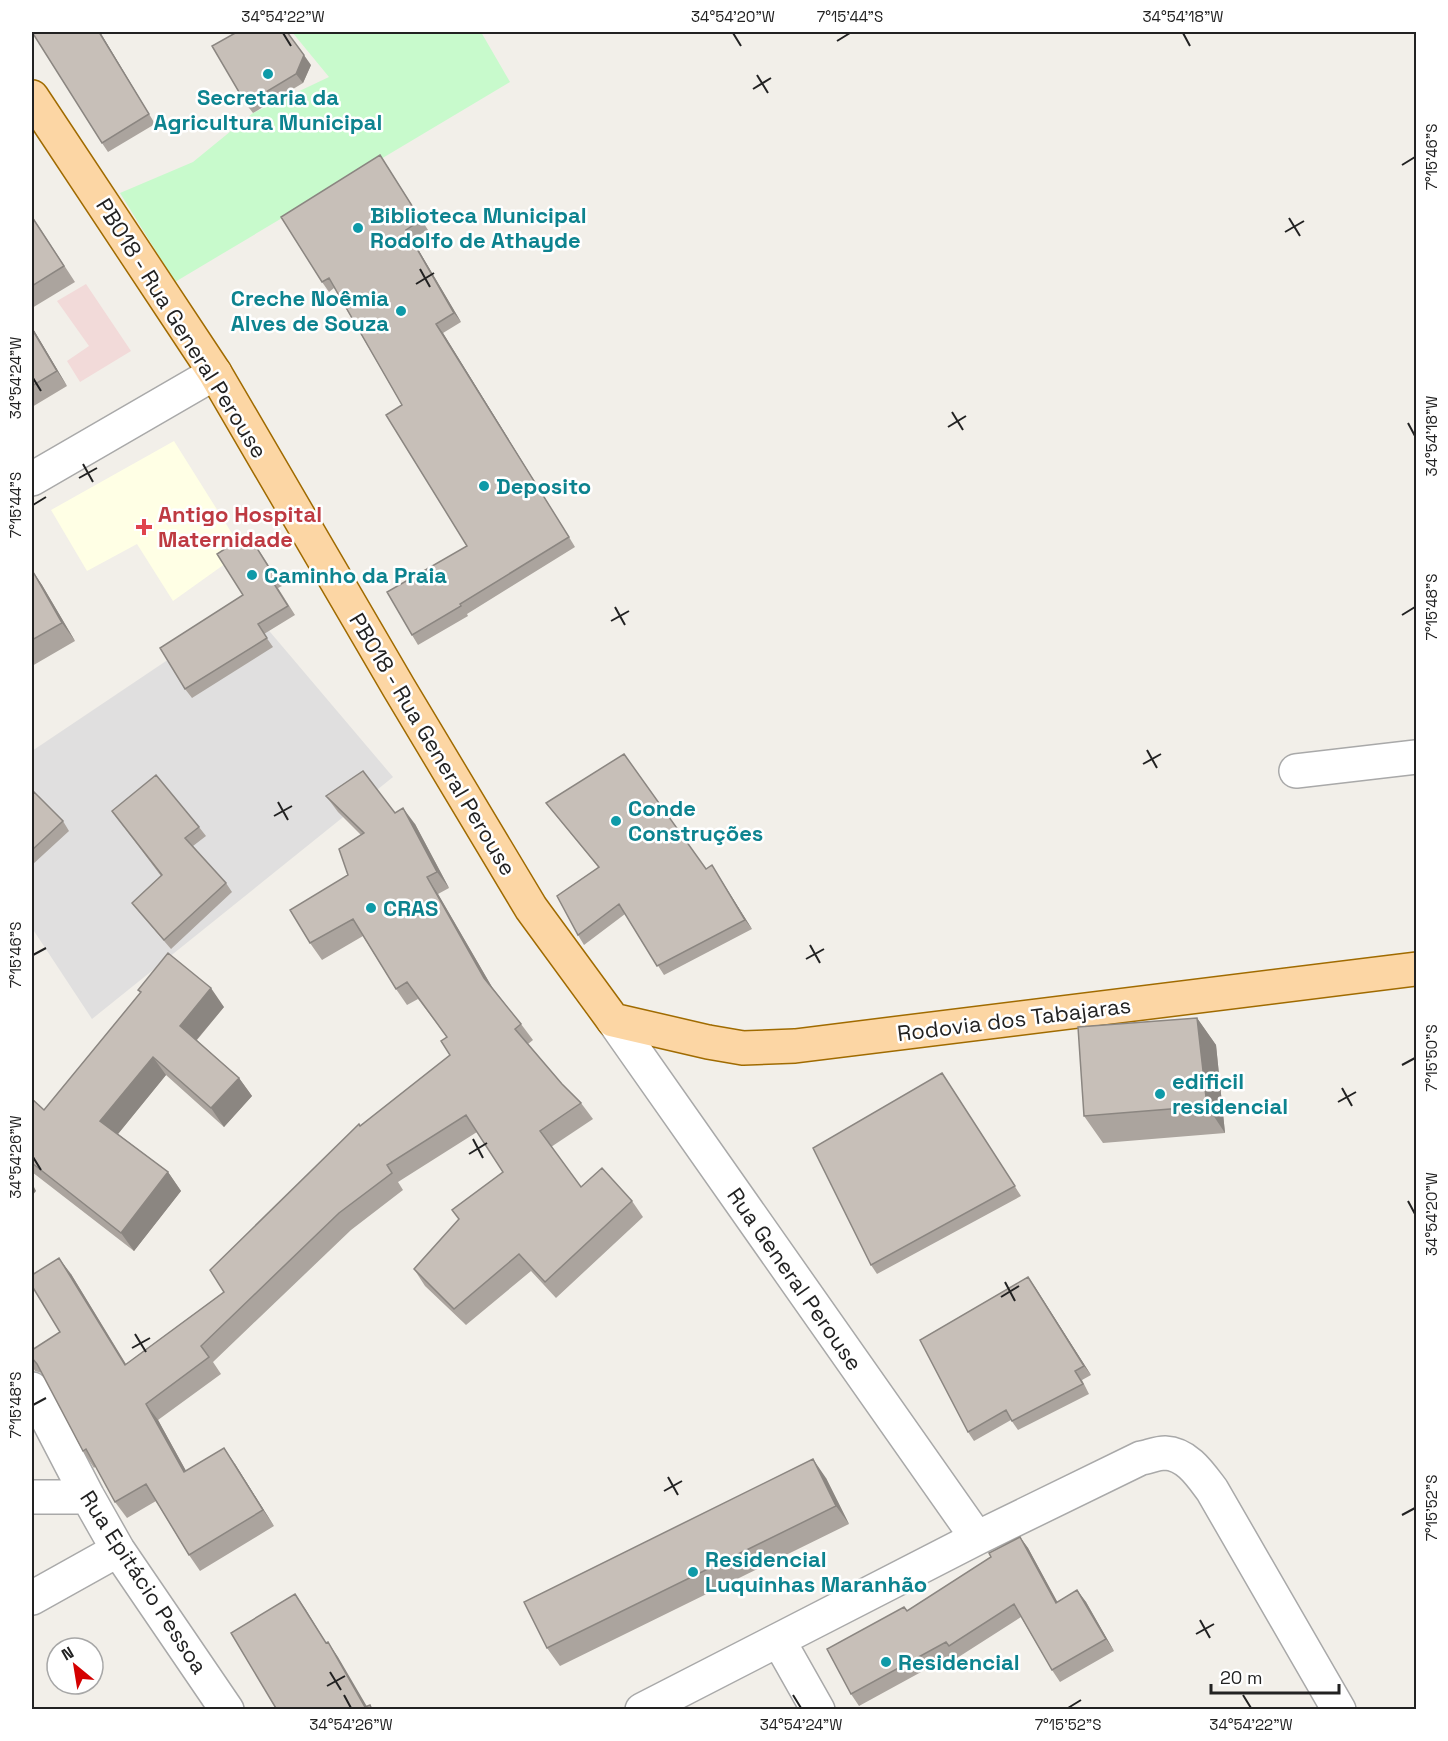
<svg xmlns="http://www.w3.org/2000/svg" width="1448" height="1741" viewBox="0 0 1448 1741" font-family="'Space Grotesk',sans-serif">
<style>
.residential{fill:#e0dfdf}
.commercial{fill:#f2dad9}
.education{fill:#ffffe5}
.park{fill:#c8facc}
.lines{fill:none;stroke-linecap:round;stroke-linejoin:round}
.street-casing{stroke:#a9a9a9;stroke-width:36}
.primary-casing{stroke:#a06b00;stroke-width:36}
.street{stroke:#fff;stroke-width:33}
.primary{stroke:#fcd6a4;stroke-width:33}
.wall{fill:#aba49e}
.shaded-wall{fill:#8b8681}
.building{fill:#c7bfb8;stroke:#8b8681;stroke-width:1.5}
.ticks{fill:none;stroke:#222;stroke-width:2}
.culture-dot{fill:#0f9aa8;stroke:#fff;stroke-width:2}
.health-dot{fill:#e0444e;stroke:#fff;stroke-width:2}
.labels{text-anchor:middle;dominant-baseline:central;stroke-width:5;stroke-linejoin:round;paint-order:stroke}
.culture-label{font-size:22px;font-weight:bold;fill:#0d838f;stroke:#fff;text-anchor:start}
.street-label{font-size:22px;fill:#222;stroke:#fff}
.health-label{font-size:22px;font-weight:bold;fill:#be3a42;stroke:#fff;text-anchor:start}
.neatline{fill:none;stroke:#222;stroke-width:2}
.ticks-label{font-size:15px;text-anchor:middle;fill:#222}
</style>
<rect width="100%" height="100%" fill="#f2efe9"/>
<path class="residential" d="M248,606L393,777L92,1019L32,928V751Z"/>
<path class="commercial" d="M86,284L131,351L80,382L67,361L89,346L57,301Z"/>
<path class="education" d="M174,441L243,551L173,601L137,544L87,571L51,510Z"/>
<path class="park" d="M292,32H481L510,82L175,282L120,193L193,162L253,113L329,77Z"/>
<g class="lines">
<defs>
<path id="street" d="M32,479L215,373
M1296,771L1416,757
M613,1020L977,1538
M32,1389L88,1497L118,1550L227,1710
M32,1497H88
M32,1598L118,1550
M779,1641L818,1710
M642,1710L977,1538L1141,1458C1148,1457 1157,1453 1165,1453C1187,1454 1200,1474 1212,1490L1339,1710"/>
<path id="primary" d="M32,97L215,373L399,688L531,908L613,1020L708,1042L743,1048L795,1046L1416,969"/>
</defs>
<use href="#street" class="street-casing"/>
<use href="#primary" class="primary-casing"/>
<use href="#street" class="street"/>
<use href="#primary" class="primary"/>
</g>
<path class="wall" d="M100,32L155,124L108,152L102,143Z
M311,65L303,83L253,113L246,104Z
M380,155L428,230L412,239L461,322L443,333L575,547L467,614L468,616L418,645L412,635L467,546L402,405L334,288L329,292L322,282Z
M32,216L75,282L32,308Z
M32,327L67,386L32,407Z
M255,544L282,586L278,588L295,615L264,634L273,647L192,698L185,689L243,595Z
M32,570L42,585L75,641L32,666Z
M32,795L63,821L69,831L32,865Z
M326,796L395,813L415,824L449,888L438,894L492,987L521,1024L533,1040L528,1044L562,1084L581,1103L593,1119L551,1147L581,1187L632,1201L643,1217L556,1298L531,1271L466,1325L425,1286L414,1269L503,1172L477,1132L398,1182L403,1190L351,1230L213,1362L221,1374L158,1420L186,1471L235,1464L274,1526L200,1571L189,1555L156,1501L127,1518L115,1502L96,1466L94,1468L83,1451L42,1373L35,1371L32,1366V1350L60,1332L71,1274L126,1364L224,1292L360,1126L450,1055L447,1037L418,999L407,1005L396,989L363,936L322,960L310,943L348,875L361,835L338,812Z
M546,803L718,875L752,929L664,975L625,914L584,945L578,935L598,867Z
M112,811L199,827L206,836L193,846L226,883L232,892L171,949L139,912L132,903L161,876Z
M138,990L224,1007L197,1040L239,1078L252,1096L224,1127L166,1075L118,1134L168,1172L181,1191L134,1251L32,1172V1099L44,1110L140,993Z
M1197,1018L1216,1045L1225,1133L1103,1143L1084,1116Z
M948,1082L1021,1196L877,1274L871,1265Z
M1028,1277L1091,1375L1082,1380L1089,1394L1018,1430L1011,1420L974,1441L968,1432Z
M826,1478L849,1524L560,1666L547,1648Z
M1020,1537L1028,1548L1057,1602L1077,1590L1086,1602L1114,1651L1060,1682L1052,1670L1021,1617L957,1658L954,1654L859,1706L851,1694L904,1607L907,1611L991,1557Z"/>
<path class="shaded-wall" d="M99,32H100L155,124L149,114Z
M304,55L311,65L303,83L296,74Z
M406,230L412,239L461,322L454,313Z
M436,324L443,333L575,547L569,537Z
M32,327L67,386L57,371L32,329Z
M32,570L42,585L75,641L62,623Z
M403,808L415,824L449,888L437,872Z
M712,865L718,875L752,929L745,920Z
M427,877L438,894L496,994L484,978Z
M211,988L224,1007L193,1044L180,1026Z
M1197,1018L1216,1045L1225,1133L1207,1106Z
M153,1057L166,1075L113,1140L100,1121Z
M239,1078L252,1096L224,1127L211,1108Z
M168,1172L181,1191L134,1251L121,1233Z
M32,1183L36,1191L32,1196Z
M59,1258L71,1274L136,1381L125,1365Z
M1028,1277L1035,1287L1091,1375L1084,1366Z
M146,1404L158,1420L196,1489L184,1472Z
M224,1448L235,1464L274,1526L263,1510Z
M813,1459L826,1478L849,1524L836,1506Z
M1020,1537L1028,1548L1064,1614L1056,1603Z
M1077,1590L1086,1602L1114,1651L1106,1639Z
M295,1594L306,1610L336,1659L326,1643Z
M328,1642L338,1657L369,1710H367Z"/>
<path class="building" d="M32,32H99L149,114L102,143Z
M237,32H287L304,55L296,74L246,104L212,46Z
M380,155L421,220L406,230L454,313L436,324L569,537L460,604L461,606L412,635L387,592L467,546L386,415L402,405L329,278L322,282L281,217Z
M32,217L64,266L32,286Z
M32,329L57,371L32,386Z
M248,534L275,577L271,579L288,606L258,624L267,638L185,689L160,648L243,595L217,554Z
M32,570L62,623L32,640Z
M624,754L706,869L712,865L745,920L657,966L619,904L578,935L557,896L599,867L546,803Z
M363,771L395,813L403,808L437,872L427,877L484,978L521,1024L515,1029L562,1084L581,1103L540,1131L581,1187L602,1168L632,1201L545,1282L519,1254L454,1309L414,1269L459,1219L452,1210L503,1172L466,1115L387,1165L392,1173L339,1213L201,1346L209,1357L146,1404L184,1472L224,1448L263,1510L189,1555L146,1484L115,1502L86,1449L83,1451L37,1364L32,1358V1350L60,1332L32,1286V1275L59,1258L125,1365L224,1292L210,1270L359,1124L360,1126L450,1055L441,1041L447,1037L407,982L396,989L353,919L310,943L290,910L348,875L339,849L364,833L326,796Z
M156,775L199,827L185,838L226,883L164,940L132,903L162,875L112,811Z
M34,792L63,821L32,850V795Z
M168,953L211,988L180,1026L239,1078L211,1108L153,1057L100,1121L168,1172L121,1233L32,1163V1099L44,1110L141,992L138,990Z
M1197,1018L1207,1106L1084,1116L1078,1027Z
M942,1073L1015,1186L871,1265L813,1148Z
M1028,1277L1084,1366L1075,1371L1083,1384L1012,1421L1006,1410L968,1432L920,1340Z
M813,1459L836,1506L547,1648L524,1602Z
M1020,1537L1056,1603L1077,1590L1106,1639L1052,1670L1014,1604L949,1646L946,1642L851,1694L827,1649L904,1607L907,1611L991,1557L989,1553Z
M295,1594L326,1643L328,1642L365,1707L370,1705L372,1710H277L231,1633Z"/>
<path class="ticks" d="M283,33L291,46M733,33L741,46M1183,33L1190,46M837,41L850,33M757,75L768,93M753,89L771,78M1402,165L1415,157M1289,218L1300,236M1285,232L1304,221M420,269L430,287M416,284L434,273M33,378L41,391M952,412L963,430M1408,423L1415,436M948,427L966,416M83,464L93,482M79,478L97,468M33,505L46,497M615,607L625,625M1402,615L1415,607M611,621L629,611M1147,750L1157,768M1143,764L1161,754M278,802L288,820M274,816L292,806M810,945L820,963M33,955L46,948M806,959L824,949M1402,1065L1415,1058M1342,1088L1352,1106M1338,1102L1356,1092M473,1139L483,1158M469,1154L487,1143M33,1157L41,1170M1408,1201L1415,1214M1005,1282L1015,1301M1001,1297L1019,1286M135,1334L146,1352M132,1348L150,1338M33,1405L46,1398M668,1477L678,1495M664,1491L682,1481M1402,1515L1415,1508M1200,1620L1210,1638M1196,1634L1214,1624M330,1672L341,1690M327,1686L345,1676M344,1695L351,1708M793,1695L801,1708M1243,1695L1251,1708M1068,1708L1081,1700"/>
<g class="culture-dot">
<circle cx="268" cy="74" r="6"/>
<circle cx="358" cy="228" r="6"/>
<circle cx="401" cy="311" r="6"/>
<circle cx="484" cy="486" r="6"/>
<circle cx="252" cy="575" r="6"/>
<circle cx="616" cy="821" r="6"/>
<circle cx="371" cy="908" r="6"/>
<circle cx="1160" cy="1094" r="6"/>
<circle cx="693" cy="1572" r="6"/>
<circle cx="886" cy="1662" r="6"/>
</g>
<path class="health-dot" d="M141 518h6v6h6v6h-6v6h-6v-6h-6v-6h6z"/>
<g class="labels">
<g class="culture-label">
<text x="268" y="97" text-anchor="middle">Secretaria da<tspan x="268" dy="25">Agricultura Municipal</tspan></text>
<text x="370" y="215">Biblioteca Municipal<tspan x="370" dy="25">Rodolfo de Athayde</tspan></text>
<text x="389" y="298" text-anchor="end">Creche Noêmia<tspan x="389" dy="25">Alves de Souza</tspan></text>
<text x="496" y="486">Deposito</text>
<text x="264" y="575">Caminho da Praia</text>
<text x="628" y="808">Conde<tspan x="628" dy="25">Construções</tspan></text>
<text x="383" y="908">CRAS</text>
<text x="1172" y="1081">edificil<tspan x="1172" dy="25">residencial</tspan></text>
<text x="705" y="1559">Residencial<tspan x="705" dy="25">Luquinhas Maranhão</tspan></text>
<text x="898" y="1662">Residencial</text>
</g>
<g class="street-label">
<text transform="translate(182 328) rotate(58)">PB018 - Rua General Perouse</text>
<text transform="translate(433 744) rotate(59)">PB018 - Rua General Perouse</text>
<text transform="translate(1014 1019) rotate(-7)">Rodovia dos Tabajaras</text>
<text transform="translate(795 1279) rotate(55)">Rua General Perouse</text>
<text transform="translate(144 1582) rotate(57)">Rua Epitácio Pessoa</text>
</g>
<g class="health-label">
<text x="158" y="514">Antigo Hospital<tspan x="158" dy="25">Maternidade</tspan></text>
</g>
</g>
<rect width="1448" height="1741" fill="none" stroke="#ffffff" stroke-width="66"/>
<g transform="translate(75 1666) rotate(330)"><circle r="28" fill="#ffffff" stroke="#a7a7a7" stroke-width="1.5"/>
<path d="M0-4.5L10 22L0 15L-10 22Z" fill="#d40000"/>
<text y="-9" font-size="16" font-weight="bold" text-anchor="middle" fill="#222222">N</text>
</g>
<path d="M1211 1684v9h128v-9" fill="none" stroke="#222222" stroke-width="3"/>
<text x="1220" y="1684" font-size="18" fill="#222222" stroke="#ffffff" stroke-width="4.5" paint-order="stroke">20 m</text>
<rect x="33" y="33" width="1382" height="1675" class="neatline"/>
<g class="ticks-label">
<text x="283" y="22">34°54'22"W</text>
<text x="733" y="22">34°54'20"W</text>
<text x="850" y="22">7°15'44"S</text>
<text x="1183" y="22">34°54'18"W</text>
<text transform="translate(1432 157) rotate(-90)" y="5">7°15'46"S</text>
<text transform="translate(16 378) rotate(-90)" y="5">34°54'24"W</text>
<text transform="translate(1432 436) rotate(-90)" y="5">34°54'18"W</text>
<text transform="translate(16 505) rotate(-90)" y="5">7°15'44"S</text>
<text transform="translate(1432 607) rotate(-90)" y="5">7°15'48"S</text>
<text transform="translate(16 955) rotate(-90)" y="5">7°15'46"S</text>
<text transform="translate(1432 1058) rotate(-90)" y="5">7°15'50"S</text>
<text transform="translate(16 1157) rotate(-90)" y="5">34°54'26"W</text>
<text transform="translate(1432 1214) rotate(-90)" y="5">34°54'20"W</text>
<text transform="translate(16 1405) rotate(-90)" y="5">7°15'48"S</text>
<text transform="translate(1432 1508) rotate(-90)" y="5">7°15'52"S</text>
<text x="351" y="1730">34°54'26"W</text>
<text x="801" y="1730">34°54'24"W</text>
<text x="1068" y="1730">7°15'52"S</text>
<text x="1251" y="1730">34°54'22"W</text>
</g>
</svg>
